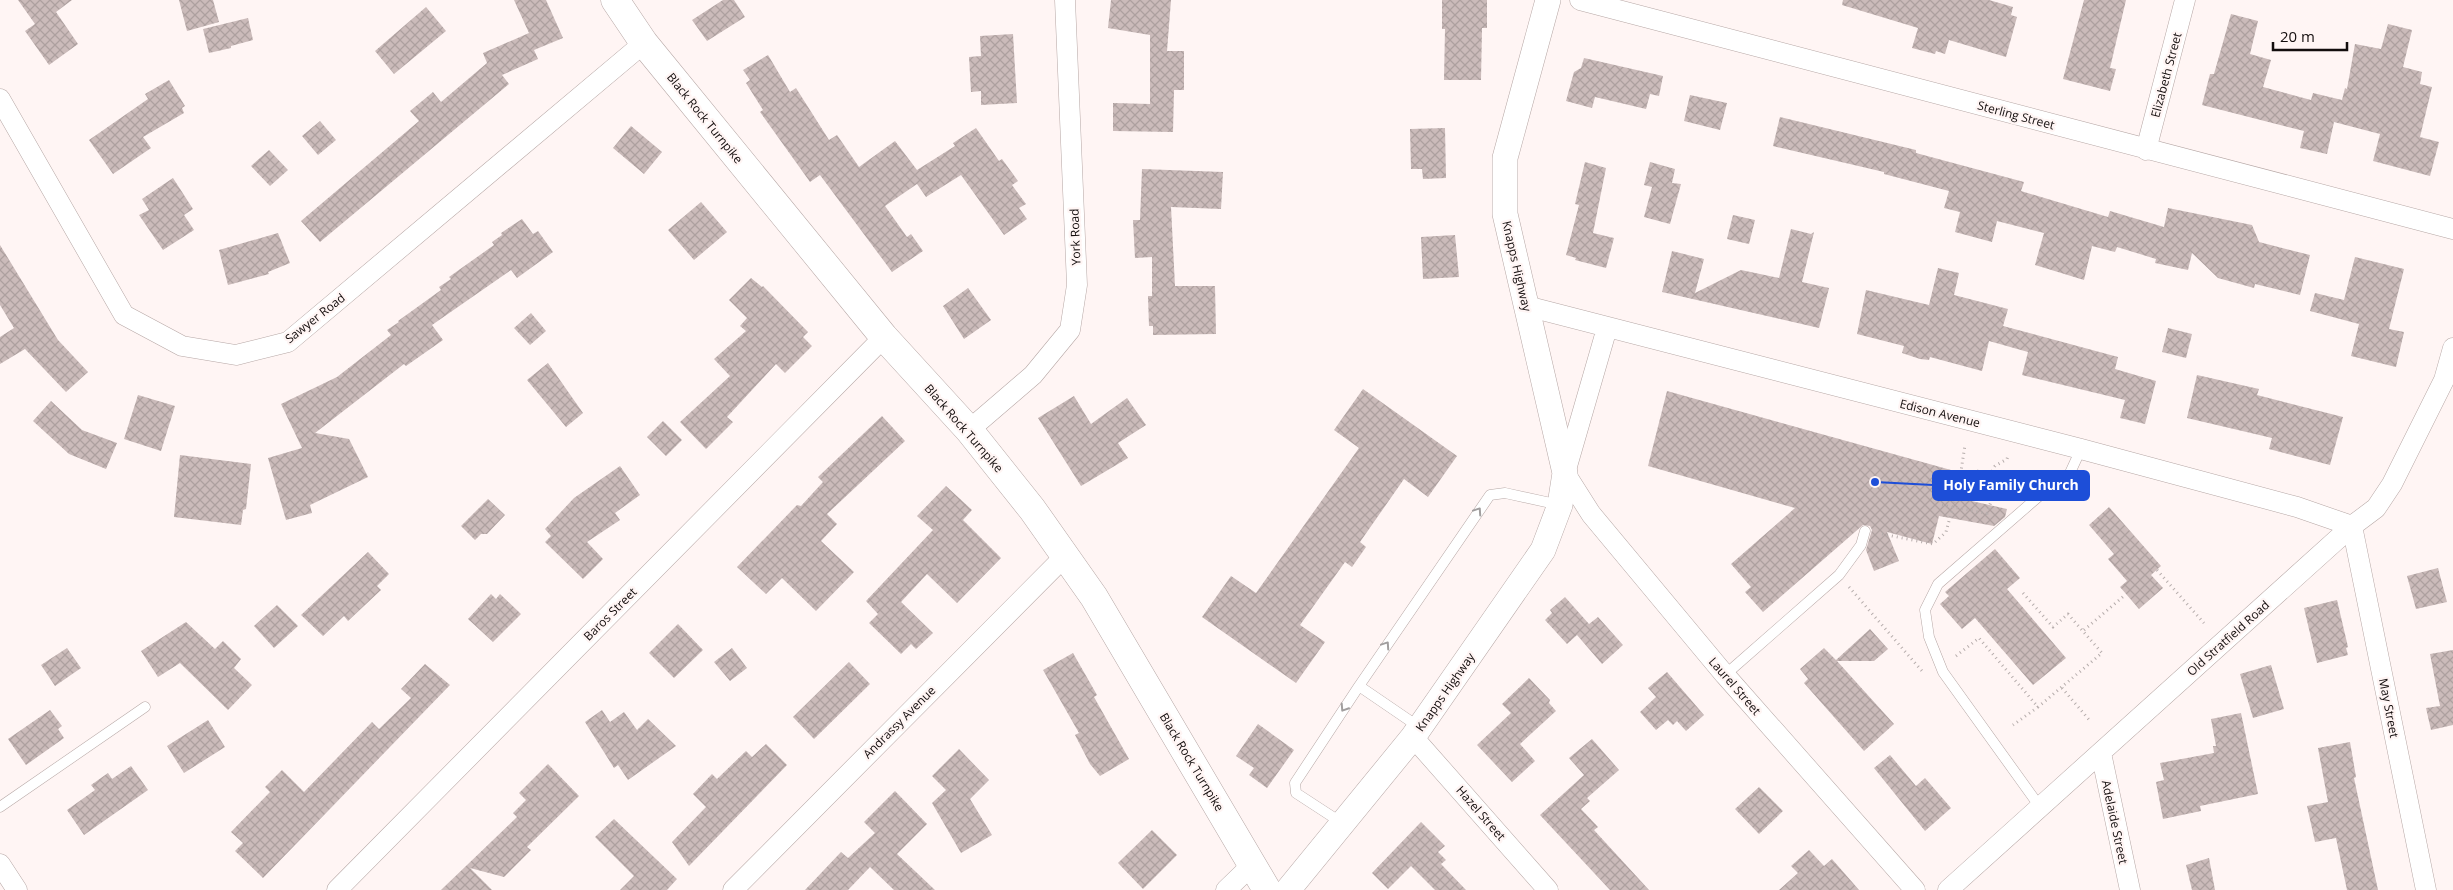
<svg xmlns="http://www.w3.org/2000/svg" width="2453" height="890" viewBox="0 0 2453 890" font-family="'Open Sans',sans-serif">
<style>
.building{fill:url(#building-cross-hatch)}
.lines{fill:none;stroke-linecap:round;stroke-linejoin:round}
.service-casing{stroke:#b6a7a5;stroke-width:11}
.minor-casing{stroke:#b6a7a5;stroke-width:21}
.tertiary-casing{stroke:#b6a7a5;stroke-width:26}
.primary-casing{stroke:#b6a7a5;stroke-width:29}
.path{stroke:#b6adac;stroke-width:3;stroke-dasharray:1 4;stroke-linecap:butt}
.service{stroke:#fff;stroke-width:10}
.minor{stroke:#fff;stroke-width:20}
.tertiary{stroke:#fff;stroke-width:25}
.primary{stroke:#fff;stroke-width:28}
.oneway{stroke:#a19e9e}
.labels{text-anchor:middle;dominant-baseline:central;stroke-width:4.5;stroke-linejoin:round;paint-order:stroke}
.street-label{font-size:12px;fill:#130d0d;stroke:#fff5f4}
.leader{fill:none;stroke:#1d4ed8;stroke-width:2}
.callout-dot{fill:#1d4ed8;stroke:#fff5f4;stroke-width:2}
.callout{fill:#1d4ed8;stroke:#1d4ed8;stroke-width:2}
.callout-label{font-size:14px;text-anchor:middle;font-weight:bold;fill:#fff}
</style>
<defs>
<pattern id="building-cross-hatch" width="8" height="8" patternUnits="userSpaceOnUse" patternTransform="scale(1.25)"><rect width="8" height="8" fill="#cbbbba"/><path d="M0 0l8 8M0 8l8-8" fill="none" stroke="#ada09f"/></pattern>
</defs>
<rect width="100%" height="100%" fill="#fff5f4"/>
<path class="building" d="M18,0H72L56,12L78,44L49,65L25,31L35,24Z
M179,0H213L219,22L187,31Z
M514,0H546L563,38L534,50L538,59L502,75L509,84L320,242L301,221L419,121L410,111L433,92L441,102L487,63L483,53L529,33Z
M723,0H734L745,17L707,41L692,20Z
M1111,0H1171L1167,51H1184V90H1174L1173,132L1113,131V103L1150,104V35L1108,28Z
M1442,0H1487V28H1482L1481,80H1444L1445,29H1442Z
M1843,0H1989L2013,7L2011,15L2017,17L2006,57L1949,40L1945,54L1936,51L1935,54L1912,48L1918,28L1842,5Z
M2084,0H2126L2110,68L2116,69L2110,91L2063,79Z
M426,7L446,31L394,74L375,51Z
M2231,14L2258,21L2250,54L2271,60L2263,87L2311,100L2313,93L2342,100L2345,88L2347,89L2355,44L2381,49L2388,24L2412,30L2403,67L2422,72L2420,84L2432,87L2420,137L2439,142L2430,176L2373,161L2380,134L2334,122L2327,154L2300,148L2304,131L2202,105L2210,74H2214Z
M248,18L253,40L231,46V48L209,53L203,29Z
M1013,34L1017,103L981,105V91L971,92L969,57L981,56L980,36Z
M768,55L790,92L796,88L829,140L837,135L859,167L895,141L917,170L955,146L953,143L976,128L999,161L1002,159L1018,181L1012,185L1026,204L1019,208L1027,219L1004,235L961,175L926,197L917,184L885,206L907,237L911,234L923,251L892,272L820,175L810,182L760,112L763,110L746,83L750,80L743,70Z
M1584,58L1663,76L1659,96L1650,94L1646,109L1595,97L1592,108L1566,101L1574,72L1581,68Z
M169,80L185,106L182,108L184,113L143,137L151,148L113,174L89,140L148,99L145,94Z
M1690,95L1727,103L1720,130L1684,121Z
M1780,117L1916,150V153L2024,182L2021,191L2108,217L2110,211L2164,227L2168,208L2252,225L2259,242L2310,255L2300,295L2255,284L2254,288L2218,278L2192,253L2188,270L2155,263L2156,259L2117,247L2115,252L2092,246L2084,280L2035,265L2044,233L1997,221L1992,242L1955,232L1960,212L1944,208L1949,191L1884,174V172L1773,146Z
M320,121L336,140L318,155L302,136Z
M631,126L662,152L644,174L613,148Z
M1445,128L1446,178L1423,179L1422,169H1411L1410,129Z
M269,150L288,170L270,186L251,166Z
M1585,162L1606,168L1593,233L1614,238L1606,268L1575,260L1576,258L1566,255L1579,205L1575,204Z
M1650,162L1675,169L1672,183L1681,184L1670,224L1644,217L1652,187L1644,185Z
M1142,169L1223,172L1221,209L1171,207L1175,286H1215L1216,334L1153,335V326H1149L1148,296H1152V257L1135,258L1133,220H1140Z
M173,178L193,209L184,215L194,230L163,250L139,215L149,210L142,199Z
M701,202L727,232L694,260L668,230Z
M1733,215L1755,220L1749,244L1727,239Z
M522,219L533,234L538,231L553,252L517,278L511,270L432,325L443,340L406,366L404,364L315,433L349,439L368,477L310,505L312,513L286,520L268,458L302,448L281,404L337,377L391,335L387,330L399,322L398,321L441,290L439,287L451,279L449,277L494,245L492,242L502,235L501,233Z
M1791,229L1811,234L1814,232L1802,282L1829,288L1819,328L1662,292L1672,251L1704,259L1695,293L1741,270L1779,278Z
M278,233L290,263L268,272L269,274L228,285L219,250Z
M1455,235L1459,277L1423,279L1421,237Z
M0,245L58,340L88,372L66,392L25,349L0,364V337L14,328L0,305Z
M2355,257L2404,269L2389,329L2404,332L2396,367L2351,356L2359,324L2310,311L2315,293L2344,300Z
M1938,268L1959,273L1954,295L2008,309L2003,326L2118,357L2115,369L2156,381L2145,424L2120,418L2125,400L2022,375L2028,352L1989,341L1982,371L1930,357L1929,360L1920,359L1902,353L1904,346L1857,334L1866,290L1929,305Z
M751,278L762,287L763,286L808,332L803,337L812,346L785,373L776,364L727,417L733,422L706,449L680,422L730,376L714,359L746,331L740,326L747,318L729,300Z
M968,288L991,320L964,339L943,306Z
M531,313L546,331L530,345L514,328Z
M2168,328L2192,334L2186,358L2162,352Z
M548,363L583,413L566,427L527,380Z
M2197,375L2259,389L2257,395L2343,417L2330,465L2269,449L2272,438L2187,418Z
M1363,389L1457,456L1428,497L1404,479L1360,542L1366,547L1352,567L1345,562L1300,625L1325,642L1296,683L1202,617L1231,576L1256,593L1359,448L1334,430Z
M1667,391L1951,470L1945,495L2007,509L2005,517L1994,526L1939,516L1932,544L1887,532L1899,561L1874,571L1866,550L1872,530L1870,526L1863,525L1763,612L1745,592L1751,587L1731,564L1795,508L1648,466Z
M138,395L175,406L161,451L124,439Z
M1074,396L1091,424L1127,398L1146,425L1118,443L1128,458L1081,486L1038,418Z
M51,401L82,430L117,443L106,469L69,454L33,421Z
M882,416L905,441L827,514L837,524L821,541L854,572L816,611L782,578L766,594L737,567L797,505L801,506L823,482L818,477Z
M663,421L682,440L666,456L647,437Z
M180,455L251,464L246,509L243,510L241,525L174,517Z
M620,466L640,495L615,513L620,520L587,542L603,559L583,579L545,542L551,536L545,529L574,498Z
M946,486L972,510L963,520L1001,558L957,603L927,574L901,602L933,633L916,649L911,644L901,654L869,623L878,614L866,601L933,530L917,516Z
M488,499L505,515L487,534H481L475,540L461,526Z
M2109,507L2161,566L2151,575L2163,588L2139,609L2120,587L2127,581L2108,559L2114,554L2089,525Z
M1995,549L2020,578L2007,589L2066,658L2033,685L1975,618L1962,629L1940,604L1949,596L1945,592Z
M368,552L389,574L377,586L381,590L348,621L344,616L323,636L301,615Z
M2438,568L2447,602L2416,609L2407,576Z
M491,594L496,599L500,594L521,614L493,642L468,619Z
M1565,597L1589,624L1598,617L1623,645L1602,664L1577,635L1567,644L1545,620L1552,613L1550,610Z
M2337,600L2348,647L2346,648L2348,655L2317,663L2304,608Z
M277,605L298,626L274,648L254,626Z
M186,622L215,649L223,641L241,659L234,668L252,685L228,710L180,663L158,677L141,651Z
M678,624L703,650L674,678L649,653Z
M1870,629L1888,649L1874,661H1837L1894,724L1864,751L1804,683L1808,679L1800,669L1824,648L1836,660Z
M67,648L81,668L55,686L41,665Z
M732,648L747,668L730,681L714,662Z
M2453,650V725L2431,730L2426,708L2440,706L2430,654Z
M1073,653L1097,695L1094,697L1129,759L1100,776L1090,764L1075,735L1079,733L1043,670Z
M849,662L870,684L814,739L793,717Z
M425,664L450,685L263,878L235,851L243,843L231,832L270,792L265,787L282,770L304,792L372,722L379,729L411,698L401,689Z
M2271,665L2284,709L2253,718L2240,674Z
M1667,672L1704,715L1686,731L1677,721L1673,725L1668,720L1656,730L1640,712L1656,697L1648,688Z
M1529,678L1550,700L1549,703L1556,711L1520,744L1535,761L1512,782L1477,745L1511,713L1502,704Z
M50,710L62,726L58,729L64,738L26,765L8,739Z
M602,710L610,722L624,712L637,730L648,719L676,746L628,780L618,765L614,768L585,722Z
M2241,713L2258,794L2200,806L2201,811L2163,819L2156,782L2164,780L2160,763L2214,753L2213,746H2216L2211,719Z
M208,720L225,747L184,773L167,746Z
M1258,724L1294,750L1267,788L1249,775L1254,768L1236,756Z
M1592,739L1619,770L1587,798L1590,801L1581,809L1598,827L1594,830L1649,890H1610L1540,815L1584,775L1569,758Z
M2350,742L2356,777L2354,778L2378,890H2347L2336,838L2315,842L2307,806L2328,802L2318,748Z
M766,744L787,765L689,866L672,842L706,807L693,794L712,774L717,779L746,751L752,757Z
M959,749L989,780L970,799L992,835L961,853L932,803L946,790L932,776Z
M1890,755L1916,786L1925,778L1951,808L1925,831L1874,768Z
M548,764L579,796L527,847L531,850L504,877L470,868L492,890H441L517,817L513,813L526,800L519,793Z
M131,766L148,790L84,835L67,810L95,790L91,785L108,773L112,779Z
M1759,787L1783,811L1759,834L1735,809Z
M895,791L927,824L897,854L935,890H894L870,867L848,890H805L841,852L848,858L875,833L864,822Z
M614,819L677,879L667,890H620L634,876L595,837Z
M1421,822L1445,846L1438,852L1446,860L1441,864L1466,890H1435L1411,866L1388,889L1372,873Z
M1152,830L1177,855L1143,889L1118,863Z
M1809,850L1824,866L1832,859L1859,890H1779L1798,873L1791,866Z
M2209,858L2215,890H2192L2186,865Z"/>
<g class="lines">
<defs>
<path id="service" d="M1725,675L1839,575L1861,545L1865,531
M1359,686L1490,495L1505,493L1560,505
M0,807L145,707
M2040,807L1943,672L1929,637L1925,610L1938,584L2038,497L2069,475L2081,449
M1342,823L1296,793L1295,783L1359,686L1419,727"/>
<path id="minor" d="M1580,0L2453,229
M0,99L124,315L182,346L236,355L288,342L644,43
M2146,150L2185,0
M1526,306L2081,449L2297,507L2352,526L2426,890
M1607,328L1565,473L1591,514L1725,675L1915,890
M969,430L1033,375L1070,330L1077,285L1065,0
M1413,737L1548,890
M2101,753L2130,890
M0,864L17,890
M337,890L884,337
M733,890L1066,555
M1226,890L1253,864
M1948,890L2352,526L2376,508L2392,484L2444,380L2453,348"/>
<path id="tertiary" d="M1288,890L1413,737L1543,550L1560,505L1565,473L1505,214V158L1548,0"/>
<path id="primary" d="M615,0L644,43L884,337L969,430L1032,509L1094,597L1267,890"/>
</defs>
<use href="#service" class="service-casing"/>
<use href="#minor" class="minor-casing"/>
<use href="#tertiary" class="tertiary-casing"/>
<use href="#primary" class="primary-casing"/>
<path class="path" d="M1977,471L1990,475
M1942,505L1990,514
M1987,514L1994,492L1990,475L1995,466L2007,459L2008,456
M1882,534L1933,544L1946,532L1959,484L1965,445
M2157,570L2204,623
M1849,587L1922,671
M2023,593L2053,627L2068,614L2102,653L2038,707
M2084,630L2125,595
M1956,656L1979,638L2038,707L2013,725
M2062,688L2091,722"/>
<use href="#service" class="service"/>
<use href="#minor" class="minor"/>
<use href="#tertiary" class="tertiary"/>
<use href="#primary" class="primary"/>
</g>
<defs><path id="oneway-chevron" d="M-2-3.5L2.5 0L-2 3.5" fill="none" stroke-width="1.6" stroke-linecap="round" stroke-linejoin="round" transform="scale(1.25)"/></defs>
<g class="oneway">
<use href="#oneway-chevron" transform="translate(1478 511) rotate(-56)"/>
<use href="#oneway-chevron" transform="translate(1386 645) rotate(-56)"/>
<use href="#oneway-chevron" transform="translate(1344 708) rotate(123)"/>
</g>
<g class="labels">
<g class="street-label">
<text transform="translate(2166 75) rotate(-75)">Elizabeth Street</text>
<text transform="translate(2016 115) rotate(15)">Sterling Street</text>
<text transform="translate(705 118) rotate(51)">Black Rock Turnpike</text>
<text transform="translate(1075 237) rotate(-92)">York Road</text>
<text transform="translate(1517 266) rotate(77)">Knapps Highway</text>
<text transform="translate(315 318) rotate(-38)">Sawyer Road</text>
<text transform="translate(1940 413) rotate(14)">Edison Avenue</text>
<text transform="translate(964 428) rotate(49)">Black Rock Turnpike</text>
<text transform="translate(610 614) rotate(-45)">Baros Street</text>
<text transform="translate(2228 638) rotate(-42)">Old Stratfield Road</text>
<text transform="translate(1735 686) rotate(49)">Laurel Street</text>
<text transform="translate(1445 692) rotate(-55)">Knapps Highway</text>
<text transform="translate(2389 708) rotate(79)">May Street</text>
<text transform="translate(899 722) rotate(-45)">Andrassy Avenue</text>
<text transform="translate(1192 762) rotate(59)">Black Rock Turnpike</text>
<text transform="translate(1481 813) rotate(49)">Hazel Street</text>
<text transform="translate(2115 822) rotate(78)">Adelaide Street</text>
</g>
</g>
<path class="leader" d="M1875 482L1933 485"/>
<circle class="callout-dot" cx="1875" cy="482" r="5"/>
<rect class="callout" x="1933" y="471" width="156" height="29" rx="5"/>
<g class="callout-label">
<text x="2011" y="490">Holy Family Church</text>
</g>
<path d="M2273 42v8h74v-8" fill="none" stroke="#130d0d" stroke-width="2.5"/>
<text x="2280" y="42" font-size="15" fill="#130d0d" stroke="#fff5f4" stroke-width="4" paint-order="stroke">20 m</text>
</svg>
